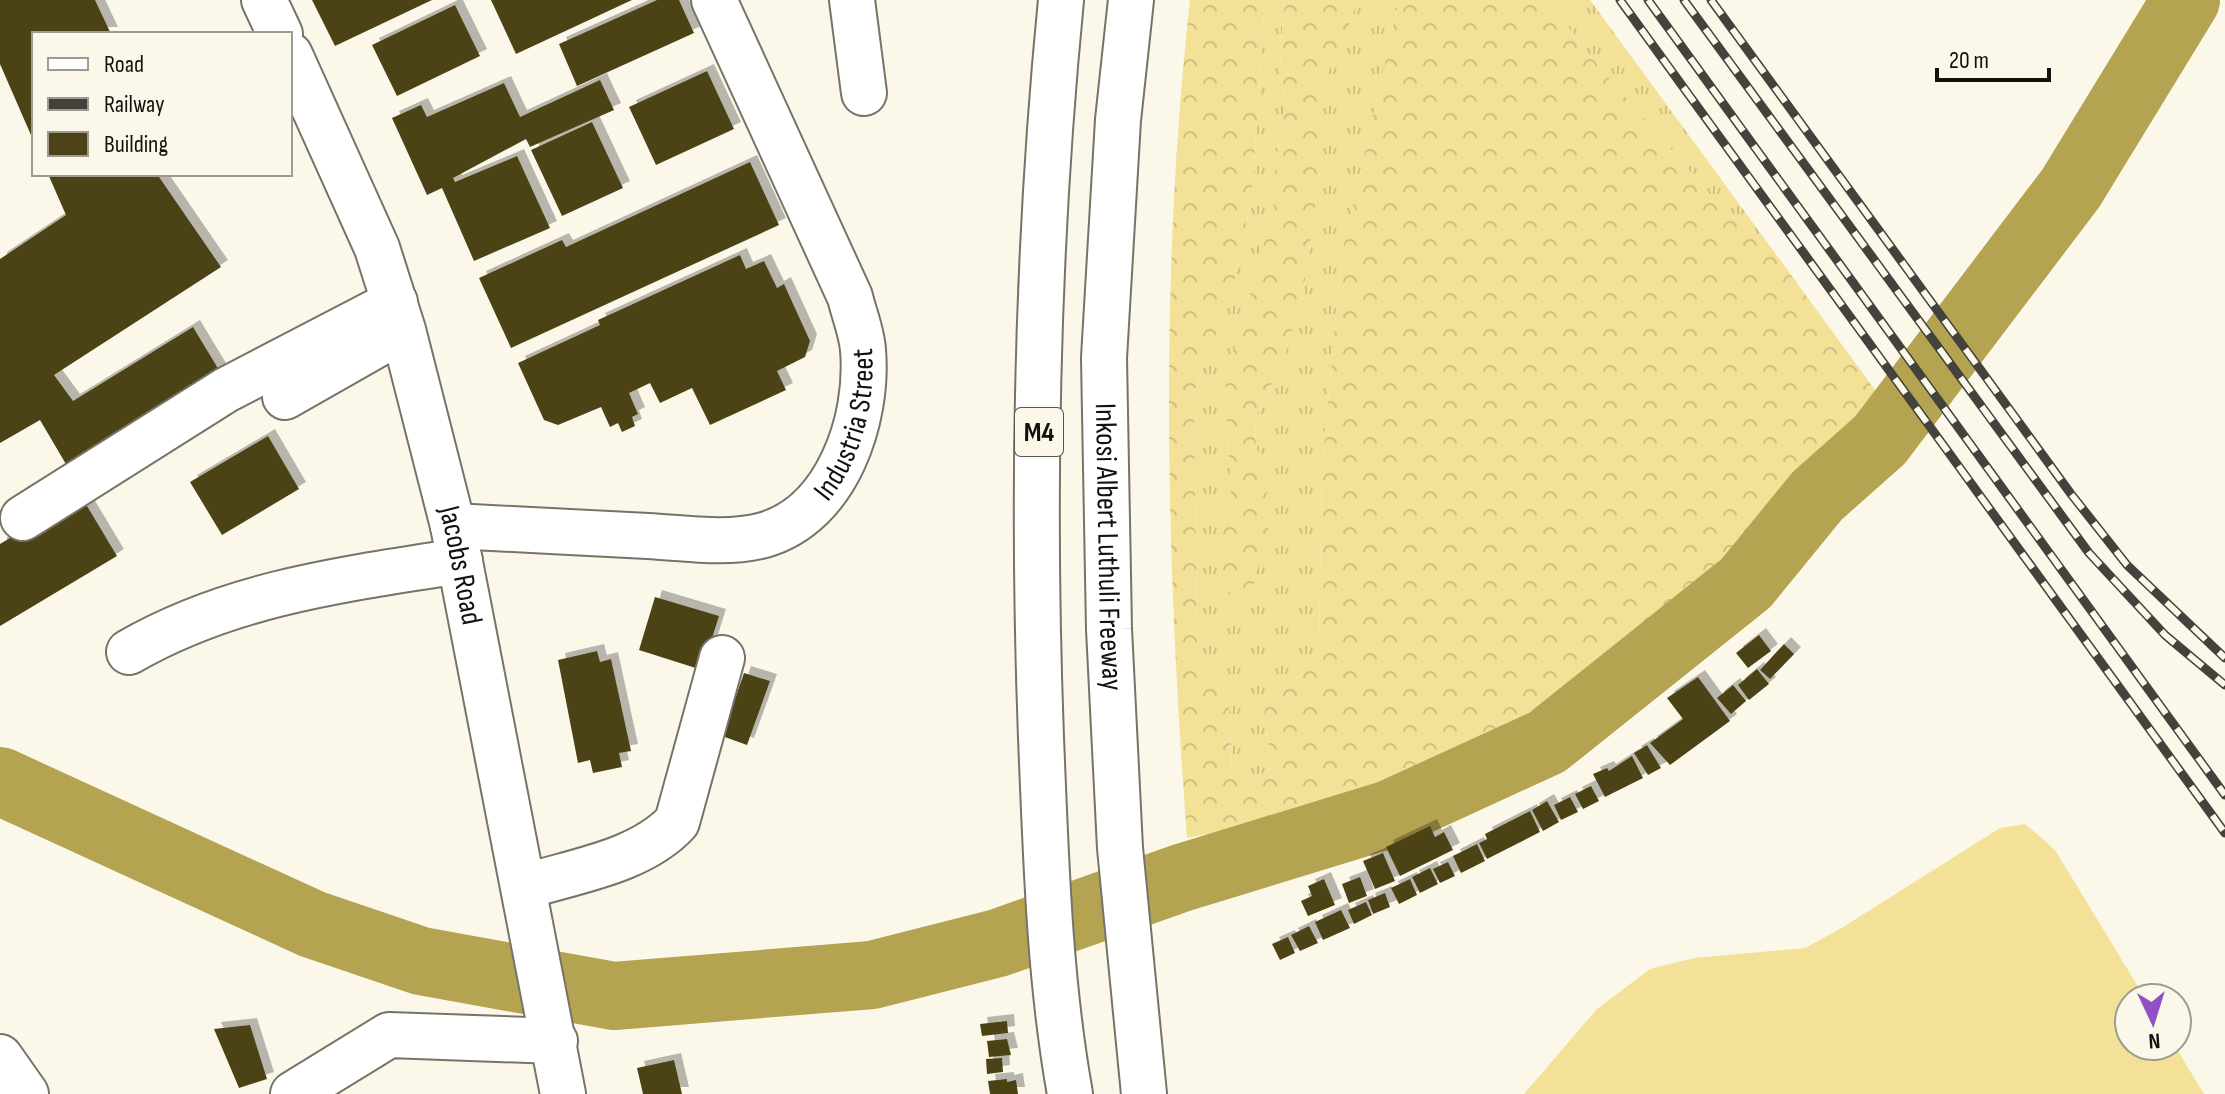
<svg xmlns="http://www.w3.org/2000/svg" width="2225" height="1094" viewBox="0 0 2225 1094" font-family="'Sofia Sans Condensed',sans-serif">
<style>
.grass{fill:url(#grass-tufts)}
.forest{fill:url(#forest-crowns)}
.pitch{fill:#f2e196}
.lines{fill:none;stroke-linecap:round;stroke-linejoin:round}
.river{stroke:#b4a351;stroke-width:68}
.building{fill:#4c4318;filter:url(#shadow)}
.minor-casing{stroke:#767367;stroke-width:48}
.highway-casing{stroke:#767367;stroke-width:48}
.minor{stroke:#fff;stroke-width:44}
.highway{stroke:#fff;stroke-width:44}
.rail-casing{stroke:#43423c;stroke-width:9}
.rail{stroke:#fbf8ea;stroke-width:6;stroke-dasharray:18;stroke-linecap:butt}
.labels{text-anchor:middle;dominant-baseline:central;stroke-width:8;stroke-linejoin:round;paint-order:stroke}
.shield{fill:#fbf8ea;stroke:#58564f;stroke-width:2}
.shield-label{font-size:28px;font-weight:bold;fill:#12110d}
.street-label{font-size:30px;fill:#12110d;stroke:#fbf8ea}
</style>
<defs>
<pattern id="grass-tufts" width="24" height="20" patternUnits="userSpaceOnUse" patternTransform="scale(2)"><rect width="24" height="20" fill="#f2e196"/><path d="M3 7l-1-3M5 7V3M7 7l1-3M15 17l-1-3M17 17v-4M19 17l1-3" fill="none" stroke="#cec080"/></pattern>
<pattern id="forest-crowns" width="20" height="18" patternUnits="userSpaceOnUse" patternTransform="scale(2)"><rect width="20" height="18" fill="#f2e196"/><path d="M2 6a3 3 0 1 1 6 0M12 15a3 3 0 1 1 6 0" fill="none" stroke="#cec080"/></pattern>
<filter id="shadow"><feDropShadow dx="7" dy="-7" stdDeviation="0" flood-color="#0004"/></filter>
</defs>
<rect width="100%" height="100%" fill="#fbf8ea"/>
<path class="grass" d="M1265,0H1285L1280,55L1285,110L1275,165L1273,212L1225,382L1231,491L1218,560L1266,472L1256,446L1255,419L1284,357L1302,301L1322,156V84L1347,33L1357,0H1399L1341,258L1322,469L1319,645L1305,672L1266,701L1263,720L1274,768L1248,780L1232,771L1229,709L1200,654L1197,633L1194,392L1232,292L1252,195Z
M1549,0H1590L1767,242L1722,209L1579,43Z"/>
<path class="forest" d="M1190,0H1265L1252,195L1232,292L1194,392L1197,633L1200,654L1229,709L1232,771L1248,780L1274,768L1263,720L1266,701L1305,672L1319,645L1322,469L1341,258L1399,0H1549L1579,43L1722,209L1767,242L1883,401C1760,531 1617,672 1457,754C1436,765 1414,779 1392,787C1325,811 1256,824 1187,838C1166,559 1159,279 1190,0Z
M1285,0H1357L1347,33L1322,84V156L1302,301L1284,357L1255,419L1256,446L1266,472L1268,529L1251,595L1240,603L1222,585L1218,560L1231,491L1225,382L1273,212L1275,165L1285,110L1280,55Z"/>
<path class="pitch" d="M2025,824L2055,850L2145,998H2129V1046H2175L2204,1094H1524L1597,1009L1650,969L1694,958L1805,948L1840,929L2000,828Z"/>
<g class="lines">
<path class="river" d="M0,781L312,924L421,961L614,996L872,975L998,943L1181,878L1390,814L1547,742L1746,583L1817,496L1880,440L2071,188L2186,0"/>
</g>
<path class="building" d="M0,0H95L111,34H34V142L0,64Z
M312,0H432L335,46Z
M491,0H632L516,54Z
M657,0H679L694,33L577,86L559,44Z
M455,5L480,56L397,96L372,45Z
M707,71L734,129L656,165L629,107Z
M600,80L614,110L530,147L526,139L453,178L455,182L517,156L550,228L474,261L442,188L427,195L392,118L421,105L427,117L504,83L520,117Z
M592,122L623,188L562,216L531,150Z
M750,162L779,225L511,348L479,278L562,240L566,247Z
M48,174H157L221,267L54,375L73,401L193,327L225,380L70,471L40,420L0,443V259L66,215Z
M740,255L746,269L764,261L777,288L784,284L810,341L805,357L777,371L786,390L710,425L692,388L660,403L650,383L629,393L638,414L632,417L635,426L622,432L618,423L610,427L601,407L558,425L544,420L518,363L600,325L598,320Z
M268,436L299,489L222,535L190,482Z
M81,496L117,556L0,626V544Z
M655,597L719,616L702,670L639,650Z
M1759,635L1771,651L1748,668L1736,653Z
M1784,644L1794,654L1770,679L1760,670Z
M597,651L600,662L611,659L631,751L619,753L622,767L593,773L590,760L578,763L558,660Z
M1757,669L1769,684L1749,700L1738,685Z
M744,673L770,681L747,745L722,736Z
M1698,677L1730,721L1670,765L1650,743L1683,719L1667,698Z
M1733,685L1746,701L1731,714L1717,698Z
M1647,745L1661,768L1648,775L1634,753Z
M1632,756L1643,778L1605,797L1593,774L1607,768L1609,771Z
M1591,786L1599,801L1583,809L1575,794Z
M1570,797L1578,812L1561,820L1554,805Z
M1547,801L1559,822L1543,831L1532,810Z
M1530,811L1540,832L1487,859L1479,843L1487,839L1485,834Z
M1430,826L1435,837L1444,832L1453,850L1400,876L1386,847Z
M1477,844L1485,861L1461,873L1453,856Z
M1383,853L1395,881L1375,889L1363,861Z
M1448,862L1455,876L1440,883L1433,869Z
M1430,868L1438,884L1420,893L1412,877Z
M1360,877L1367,896L1349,903L1342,884Z
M1324,879L1335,905L1308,916L1301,901L1312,896L1308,886Z
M1410,879L1417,895L1399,904L1391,888Z
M1385,893L1390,907L1373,914L1368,900Z
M1366,902L1372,915L1354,924L1348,910Z
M1341,910L1350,928L1323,940L1315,922Z
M1309,926L1318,943L1300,951L1291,935Z
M1288,937L1295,953L1280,960L1272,944Z
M1007,1021L1008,1033L982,1036L980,1024Z
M250,1025L267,1079L239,1088L214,1029Z
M1007,1039L1011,1055L989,1057L987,1041Z
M1002,1058L1003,1072L987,1074L986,1059Z
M674,1060L682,1094H643L637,1068Z
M1007,1079V1082L1016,1080L1018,1094H990L988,1081Z"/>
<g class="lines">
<defs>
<g id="minor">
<path d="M264,0L280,34"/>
<path d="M852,0L864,93"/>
<path id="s1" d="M290,55L377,248L403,330L453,526L563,1094"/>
<path d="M285,397L387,339"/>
<path d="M23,518L226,390L395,302"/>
<path id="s2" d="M453,526C518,529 583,533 648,536C685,538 727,545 764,535C837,514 869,420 863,350C862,333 854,314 850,297L714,0"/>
<path d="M129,652C231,593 345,579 460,561"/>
<path d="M524,887C574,871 640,862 677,822L722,658"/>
<path d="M0,1057L26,1094"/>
<path d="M293,1094L389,1035L555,1041"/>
</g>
<g id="highway">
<path d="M1061,0C1037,244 1032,493 1041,738C1046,857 1049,977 1070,1094"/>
<path id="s3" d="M1131,0L1118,120L1104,358L1109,629L1120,848L1144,1094"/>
</g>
</defs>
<use href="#minor" class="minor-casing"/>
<use href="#highway" class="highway-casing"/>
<use href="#minor" class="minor"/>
<use href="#highway" class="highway"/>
<defs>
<path id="rail" d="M1620,0L2225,833
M1648,0L2225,795
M1684,0L2089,553L2165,635L2225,685
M1711,0L2071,494L2127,565L2225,658"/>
</defs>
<use href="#rail" class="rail-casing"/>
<use href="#rail" class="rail"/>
</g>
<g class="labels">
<rect class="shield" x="1015" y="408" width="48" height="48" rx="6"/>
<g class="shield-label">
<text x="1039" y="432">M4</text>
</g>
<g class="street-label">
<text stroke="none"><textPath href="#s2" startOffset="460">Industria Street</textPath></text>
<text stroke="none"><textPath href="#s3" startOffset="548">Inkosi Albert Luthuli Freeway</textPath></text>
<text stroke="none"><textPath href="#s1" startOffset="540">Jacobs Road</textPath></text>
</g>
</g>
<rect x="32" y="32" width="260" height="144" fill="#fbf8ea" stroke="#9e9c92" stroke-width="2"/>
<rect x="48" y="58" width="40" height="12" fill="#ffffff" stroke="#9e9c92" stroke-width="2"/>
<text x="104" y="72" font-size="24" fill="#12110d">Road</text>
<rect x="48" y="98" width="40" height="12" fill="#43423c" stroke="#9e9c92" stroke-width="2"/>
<text x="104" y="112" font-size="24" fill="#12110d">Railway</text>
<rect x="48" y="132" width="40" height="24" fill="#4c4318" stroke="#9e9c92" stroke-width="2"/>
<text x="104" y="152" font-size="24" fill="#12110d">Building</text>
<g transform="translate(2153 1022) rotate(176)"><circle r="38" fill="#fbf8ea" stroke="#9e9c92" stroke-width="2"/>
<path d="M0-6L14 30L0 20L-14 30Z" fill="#9250c5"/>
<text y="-12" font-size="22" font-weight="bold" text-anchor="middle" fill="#12110d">N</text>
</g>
<path d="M1937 68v12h112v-12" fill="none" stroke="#12110d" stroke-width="4"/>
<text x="1949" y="68" font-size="24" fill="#12110d" stroke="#fbf8ea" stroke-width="6" paint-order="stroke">20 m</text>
</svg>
